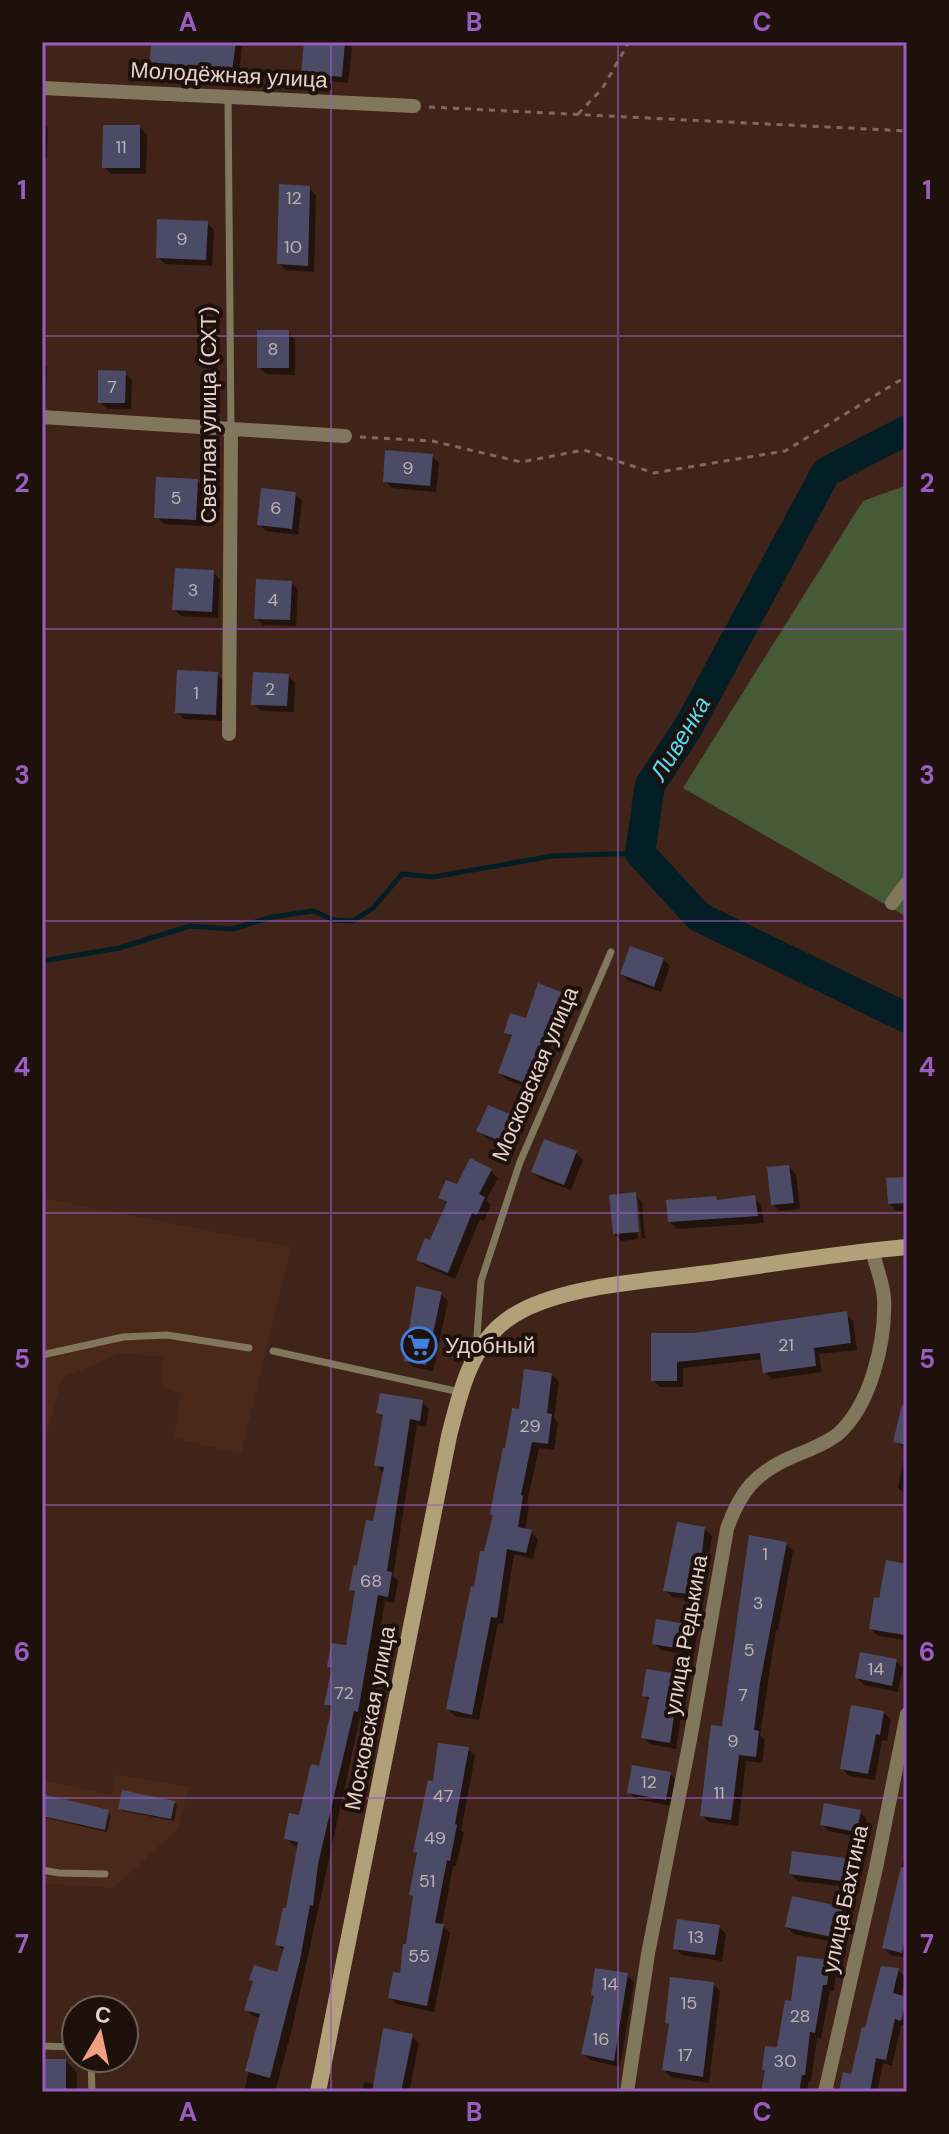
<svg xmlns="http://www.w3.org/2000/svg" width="949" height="2134" viewBox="0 0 949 2134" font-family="'DM Sans',sans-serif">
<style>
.built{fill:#4b291a}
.green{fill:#475a38}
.shadow{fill:#0007}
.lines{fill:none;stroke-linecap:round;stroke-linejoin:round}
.stream{stroke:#031e24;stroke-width:5}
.river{stroke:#031e24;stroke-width:30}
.building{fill:#4c4b67}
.path{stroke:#81695f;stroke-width:3;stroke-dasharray:6 6;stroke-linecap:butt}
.lane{stroke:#81775d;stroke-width:7}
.street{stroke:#81775d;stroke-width:14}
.secondary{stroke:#b2a078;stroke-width:16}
.grid{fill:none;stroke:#9a5ec2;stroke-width:2;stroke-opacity:0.55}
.labels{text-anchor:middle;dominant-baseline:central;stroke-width:8;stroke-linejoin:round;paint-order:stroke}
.number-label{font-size:18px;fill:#beb0b1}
.street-label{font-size:22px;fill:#e4d1ca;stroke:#1e110c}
.poi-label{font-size:22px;fill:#e4d1ca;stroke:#1e110c;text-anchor:start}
.water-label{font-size:24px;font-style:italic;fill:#59d8f3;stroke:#1e110c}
.neatline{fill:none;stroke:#9a5ec2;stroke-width:3}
.grid-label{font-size:26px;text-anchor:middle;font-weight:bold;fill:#9a5ec2}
</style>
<rect width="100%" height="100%" fill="#402419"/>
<path class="built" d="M42,1198L291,1247L241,1454L174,1438L181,1394L162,1387L163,1357L121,1353L62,1378L42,1451Z
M116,1775L189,1787L177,1830L113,1888L42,1883V1780L111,1795Z"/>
<path class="green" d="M907,485V917L683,788L863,501Z"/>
<path class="shadow" d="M153,42H238L242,46L239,77L159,69L152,62Z
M306,42H346L352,48L348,83L310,79L303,72Z
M42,122L48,128L47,158H42Z
M140,127L147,135L146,174H111L104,167Z
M309,188L316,195L314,272L286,270L279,263Z
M207,223L214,230L212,266L165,264L158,257Z
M288,332L295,339V375L266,374L259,367Z
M42,362L47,367L46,402H42Z
M125,373L132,380L131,409H107L100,402Z
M432,456L439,463L436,492L392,488L385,481Z
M197,481L204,488L202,526L164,524L157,517Z
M295,494L302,501L298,535L266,531L259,524Z
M213,572L220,579L218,618L181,616L174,609Z
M291,582L298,590L296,626L263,625L256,618Z
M217,674L224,681L222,721L184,719L177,712Z
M288,676L295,683L294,712L261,711L254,704Z
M663,959L670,966L661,992L629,981L622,974Z
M563,994L570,1001L562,1022L558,1021L538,1091L507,1080L500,1073L513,1038L507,1032Z
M514,1118L521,1125L511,1148L486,1138L479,1131Z
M576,1153L583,1160L571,1190L540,1179L533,1172Z
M789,1167L796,1174L800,1209L780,1211L773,1204Z
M491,1171L498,1178L486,1200L491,1205L484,1221L480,1219L455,1279L425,1266L418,1259L431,1243L448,1205L440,1198Z
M907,1179V1210L897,1211L890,1204Z
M635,1195L642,1202L645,1238L642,1239L638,1199H634L638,1239L622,1241L614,1234Z
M716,1198L719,1202L754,1198L761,1205L764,1223L677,1229L670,1222Z
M441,1294L448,1301L433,1371L413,1367L406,1360Z
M846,1314L853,1321L857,1350L819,1354L822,1372L772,1379L765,1372L763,1359L683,1368V1387H660L653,1380L694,1335Z
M552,1375L559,1382L554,1418L558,1423L554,1450L539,1448L527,1503L529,1505L525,1531L531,1532L538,1539L533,1559L514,1554L503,1624L498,1623L479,1720L455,1716L448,1709L521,1411Z
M422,1402L429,1409L426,1427L417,1425L393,1576L398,1581L394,1603L385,1601L364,1718L360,1717L292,2029L275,2092H244L261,2018L253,2016L246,2009L255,1983L251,1980L278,1974L285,1952L277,1944L288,1911L299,1846L293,1845L286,1838L300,1818L321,1769L333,1711L326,1704L333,1671L329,1667L348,1648L357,1595L352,1590L374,1524L383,1472L376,1465L384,1418L379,1413Z
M907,1413V1495L898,1488L906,1449L895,1441Z
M704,1529L712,1536L703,1601L672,1597L665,1590Z
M786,1544L793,1551L778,1630H776L760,1735L765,1740L762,1763L746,1761L738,1826L709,1822L702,1815L724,1728Z
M907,1566V1640L878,1636L871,1629L881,1600Z
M690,1627L697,1634L693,1656L661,1650L654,1643Z
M896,1661L903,1668L898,1692L864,1685L857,1678Z
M679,1676L686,1683L676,1749L650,1744L643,1737L650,1701L644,1695Z
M884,1713L891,1720L887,1741L882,1740L875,1780L849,1776L842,1768Z
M468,1749L475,1756L461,1831L464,1833L456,1866H453L442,1925L450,1933L434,2012L397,2004L390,1997L401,1975L408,1947L414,1898L411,1894L418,1855L415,1852L434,1783Z
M670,1774L677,1781L672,1806L636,1799L629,1792Z
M42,1797L108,1812L111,1815L107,1832L42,1817Z
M174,1802L177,1805L174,1821L123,1811L120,1808Z
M860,1812L867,1819L863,1838L829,1831L822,1824Z
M907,1844V1958L891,1955L884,1948Z
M852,1861L859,1868L856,1888L798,1881L791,1874Z
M842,1908L849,1916L843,1944L794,1934L787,1927Z
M719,1927L726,1934L722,1961L682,1955L675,1948Z
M829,1962L836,1969L834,1991H830L821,2038H817L811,2081H809L806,2092H763L767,2072L764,2069L778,2049L793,2003Z
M898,1970L905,1977L901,1997L907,1999V2027L901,2025L892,2066L883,2063L877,2092H841L853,2076L867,2030Z
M627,1975L634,1982L620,2067L590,2060L583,2053Z
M713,1984L720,1991L709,2083L671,2077L664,2070L671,2026L667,2023Z
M412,2036L419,2043L409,2092H362L364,2082L375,2085Z
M42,2061H66L77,2072V2092H42Z"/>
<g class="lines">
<path class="stream" d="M42,961L119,948L190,926L232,929L272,917L313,911L334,920L353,921L373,908L402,874L433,877L553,856L640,853"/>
<path class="river" d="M907,430L826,472L689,726L650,785L640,853L699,917L907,1018"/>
</g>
<path class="building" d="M151,42H236L232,71L150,62Z
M304,42H345L342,77L301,73Z
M103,125H140V168H102Z
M279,184L310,186L308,266L277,264Z
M157,219L208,221L206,260L156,258Z
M257,330H289V368H257Z
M98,370L126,371L125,403H98Z
M385,450L433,454L430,486L383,482Z
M156,477L198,479L196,520L154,518Z
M261,488L296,492L292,529L257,525Z
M175,568L214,570L212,612L172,610Z
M256,579L292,581L290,620L254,619Z
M177,670L218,672L216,715L175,713Z
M253,672L289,674L287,706L251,705Z
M630,946L664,958L654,987L620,974Z
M538,983L564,993L555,1017L551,1015L531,1085L498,1073L512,1035L504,1033L510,1013L526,1018Z
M488,1105L515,1116L504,1143L476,1131Z
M544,1139L577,1151L564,1185L531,1172Z
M470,1158L492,1169L479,1194L485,1197L477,1215L472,1213L448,1273L416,1260L425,1238L430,1240L447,1202L438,1198L446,1180L457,1184Z
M789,1165L794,1203L771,1205L767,1167Z
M907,1177V1203L888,1204L886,1178Z
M636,1192L639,1232L613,1234L609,1195Z
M755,1195L758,1216L668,1222L666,1200L716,1196L717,1200Z
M416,1286L442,1292L426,1365L404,1361Z
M847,1311L851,1343L814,1348L816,1366L763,1373L760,1353L677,1362V1381H651V1333H694Z
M524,1369L552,1373L547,1413L552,1414L548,1444L532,1442L521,1495L523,1496L518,1527L532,1530L526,1553L507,1549L497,1618L491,1617L472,1715L446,1709L471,1586L474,1587L480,1551H484L493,1515L490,1514L497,1477L503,1448H505L512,1408L519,1409Z
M380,1393L423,1400L420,1421L410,1419L387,1571L392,1572L388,1597L378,1595L358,1712L354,1711L318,1864L313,1906L310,1905L300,1960L270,2078L245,2071L260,2014L244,2010L253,1981L249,1980L254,1965L277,1972L284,1947L275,1945L283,1908H286L298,1842L284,1839L289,1813L299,1815L311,1764L319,1766L332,1706L324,1705L332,1668L327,1667L331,1643L346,1645L355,1591L349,1590L354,1565L357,1566L366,1520L373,1521L384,1467L374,1466L383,1415L376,1413Z
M902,1405L907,1406V1445L893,1442Z
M677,1522L705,1527L697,1595L663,1591Z
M749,1535L787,1542L760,1683L754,1730L759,1731L756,1757L739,1755L731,1820L700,1816L711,1725L722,1726Z
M886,1560L907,1564V1614L904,1635L869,1629L874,1597L879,1598Z
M656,1619L691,1625L687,1650L652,1644Z
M860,1652L897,1659L892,1686L855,1678Z
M646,1669L680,1674L670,1743L641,1738L649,1697L642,1696Z
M851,1705L884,1711L880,1735L876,1734L868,1774L840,1769Z
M438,1743L469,1747L455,1824L457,1825L450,1861L447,1860L435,1923L444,1924L427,2006L388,1998L393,1972L400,1973L403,1944H406L413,1896L409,1895L417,1853L413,1852L428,1780L433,1781Z
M632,1765L671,1772L666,1800L627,1793Z
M122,1790L175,1801L171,1819L118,1809Z
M42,1794L109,1810L105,1830L42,1816Z
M824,1803L861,1810L857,1832L820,1825Z
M792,1851L852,1859L849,1882L789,1874Z
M901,1867L907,1868V1929L902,1953L882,1948Z
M792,1896L843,1907L836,1938L785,1927Z
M677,1919L720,1925L715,1955L673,1949Z
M797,1956L830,1960L827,1985H823L815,2033L810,2032L805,2075H802L799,2092H761L765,2070H762L765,2046L777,2047L785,2000L791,2001Z
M881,1966L899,1968L893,1993L907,1997L901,2021L895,2019L886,2060L876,2058L870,2092H839L843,2072L851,2074L862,2027L865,2028Z
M595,1968L628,1973L614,2061L581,2054L594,1996L591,1995Z
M670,1977L714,1982L703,2077L662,2070L669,2024L665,2023Z
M383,2028L413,2034L401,2092H372Z
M42,2059H66V2092H42Z"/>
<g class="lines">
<path class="path" d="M429,107L907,131
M578,114L602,89L629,42
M360,437L432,441L521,462L584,450L654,473L785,451L907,376"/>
<path class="lane" d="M228,97L231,429
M476,1349L481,1281L520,1162L611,952
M273,1351L460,1392
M42,1355L123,1337L167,1335L249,1348
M42,1870L59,1873L105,1874
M42,2046L76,2047
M91,2058L92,2092"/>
<path class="street" d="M42,88L414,106
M42,417L345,436
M229,734L231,429
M892,903L907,883
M627,2092L648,1954L690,1740L727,1529C740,1491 756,1472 794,1456C809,1450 825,1444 838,1434C871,1405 886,1340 884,1298C883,1283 876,1266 872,1250
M825,2092L876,1868L907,1714"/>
<path class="secondary" d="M318,2092L449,1436C460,1393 470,1346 508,1319C555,1285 651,1281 708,1273C774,1264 840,1253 907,1247"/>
</g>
<path class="grid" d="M331,42V2092M618,42V2092M42,336H907M42,629H907M42,921H907M42,1213H907M42,1505H907M42,1798H907"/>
<defs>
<symbol id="supermarket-ring" viewBox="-11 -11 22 22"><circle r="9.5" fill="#1e110c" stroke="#3f7fe0" stroke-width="1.5"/><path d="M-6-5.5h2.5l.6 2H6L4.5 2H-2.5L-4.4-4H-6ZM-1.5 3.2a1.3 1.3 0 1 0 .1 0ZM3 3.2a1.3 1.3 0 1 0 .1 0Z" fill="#3f7fe0"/></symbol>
</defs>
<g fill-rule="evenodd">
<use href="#supermarket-ring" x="399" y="1325" width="40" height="40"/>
</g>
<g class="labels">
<g class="number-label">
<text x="121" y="147">11</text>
<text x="294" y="198">12</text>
<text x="182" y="239">9</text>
<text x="293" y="247">10</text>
<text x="273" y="349">8</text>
<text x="112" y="387">7</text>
<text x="408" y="468">9</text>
<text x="176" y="498">5</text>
<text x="276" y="508">6</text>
<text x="193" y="590">3</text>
<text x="273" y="600">4</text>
<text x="270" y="689">2</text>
<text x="196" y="693">1</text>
<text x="786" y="1345">21</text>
<text x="530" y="1426">29</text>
<text x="765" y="1554">1</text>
<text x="371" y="1581">68</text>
<text x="758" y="1603">3</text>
<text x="749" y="1650">5</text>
<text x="876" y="1669">14</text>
<text x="344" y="1693">72</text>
<text x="743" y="1695">7</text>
<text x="733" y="1741">9</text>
<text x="649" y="1782">12</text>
<text x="719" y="1793">11</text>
<text x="443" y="1796">47</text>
<text x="435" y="1838">49</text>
<text x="427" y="1881">51</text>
<text x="696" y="1937">13</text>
<text x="419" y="1956">55</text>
<text x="610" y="1984">14</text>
<text x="689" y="2003">15</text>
<text x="800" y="2016">28</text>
<text x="601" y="2039">16</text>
<text x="685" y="2055">17</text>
<text x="785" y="2061">30</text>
</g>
<g class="street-label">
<text transform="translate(229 75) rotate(3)">Молодёжная улица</text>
<text transform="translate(208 415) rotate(-90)">Светлая улица (СХТ)</text>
<text transform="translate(535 1074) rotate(-67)">Московская улица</text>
<text transform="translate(686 1635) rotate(-80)">улица Редькина</text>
<text transform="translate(370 1718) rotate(-79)">Московская улица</text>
<text transform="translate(845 1899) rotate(-78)">улица Бахтина</text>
</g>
<g class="poi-label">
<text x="445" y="1345">Удобный</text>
</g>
<g class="water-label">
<text transform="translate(680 738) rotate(-59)">Ливенка</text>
</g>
</g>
<rect width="949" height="2134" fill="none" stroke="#1e110c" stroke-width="88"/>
<g transform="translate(100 2034) rotate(9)"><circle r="38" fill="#1e110c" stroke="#6d5e58" stroke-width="2"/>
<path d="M0-6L14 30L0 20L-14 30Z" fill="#f2a081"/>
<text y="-12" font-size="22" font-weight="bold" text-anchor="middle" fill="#e4d1ca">С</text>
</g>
<rect x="44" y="44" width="861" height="2046" class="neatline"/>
<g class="grid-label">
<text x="188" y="31">A</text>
<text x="474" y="31">B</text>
<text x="762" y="31">C</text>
<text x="22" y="199">1</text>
<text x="927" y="199">1</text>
<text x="22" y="492">2</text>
<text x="927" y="492">2</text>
<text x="22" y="784">3</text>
<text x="927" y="784">3</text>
<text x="22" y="1076">4</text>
<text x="927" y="1076">4</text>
<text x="22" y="1368">5</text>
<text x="927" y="1368">5</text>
<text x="22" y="1661">6</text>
<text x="927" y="1661">6</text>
<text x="22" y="1953">7</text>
<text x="927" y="1953">7</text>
<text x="188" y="2121">A</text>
<text x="474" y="2121">B</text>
<text x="762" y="2121">C</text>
</g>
</svg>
